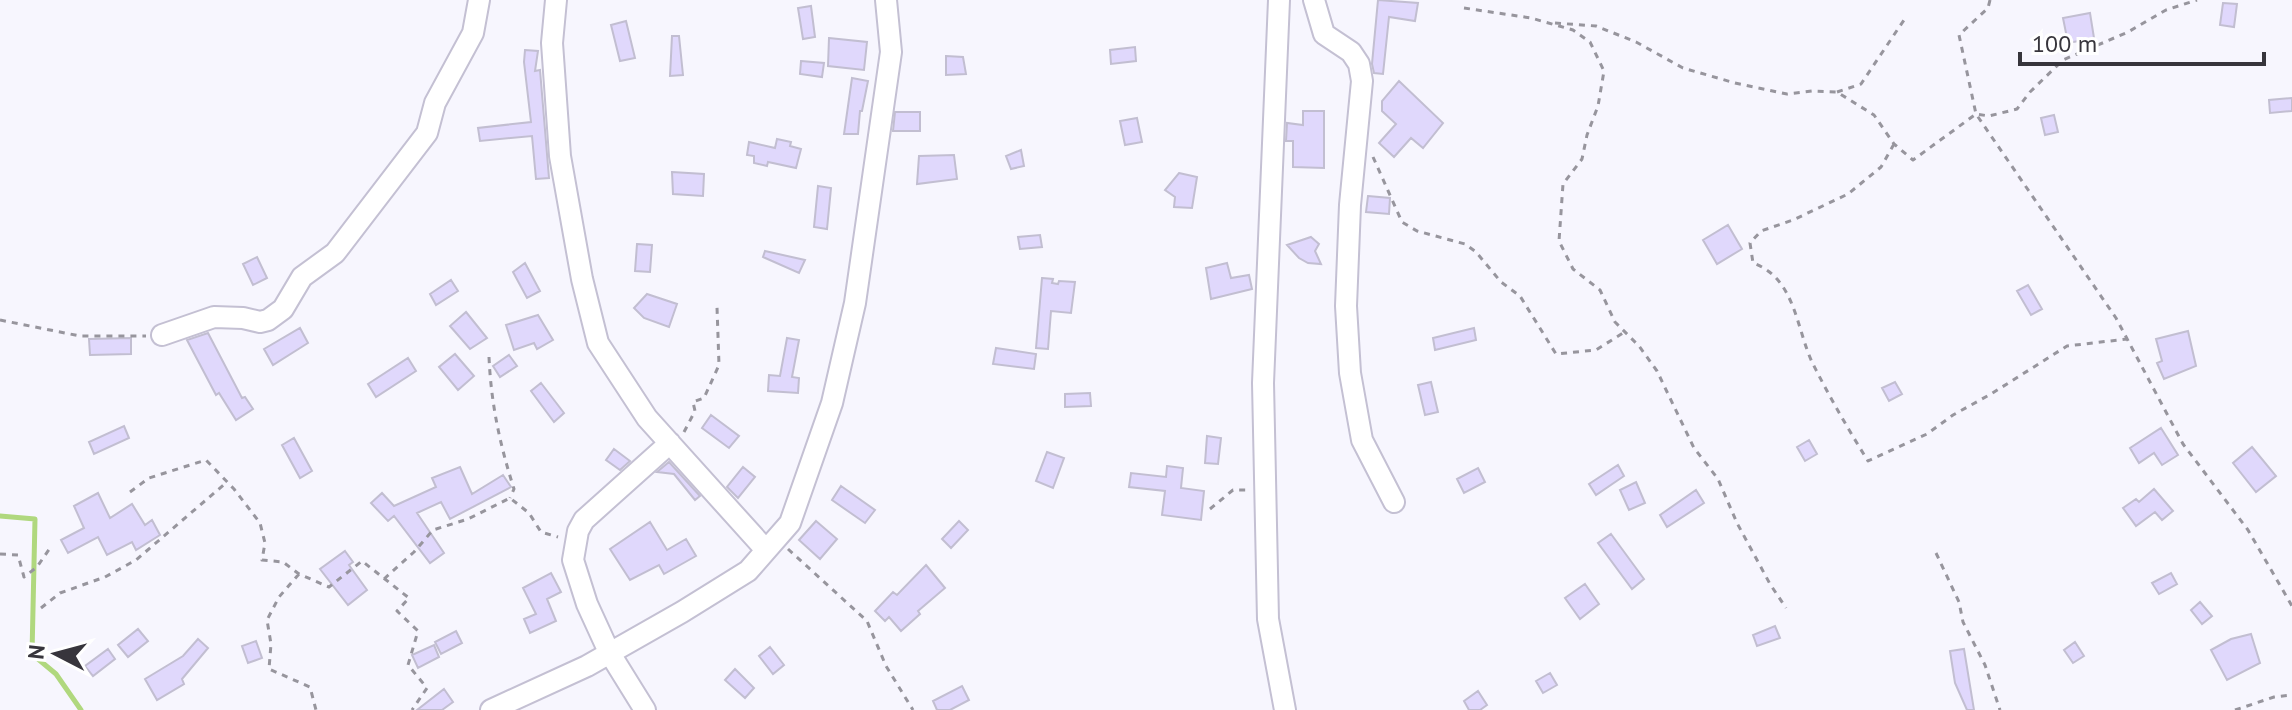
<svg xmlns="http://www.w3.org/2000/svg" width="2292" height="710" viewBox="0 0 2292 710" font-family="'PT Sans',sans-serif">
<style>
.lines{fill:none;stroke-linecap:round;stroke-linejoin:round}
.stream{stroke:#b0d87e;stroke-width:5}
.building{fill:#e0d8fc;stroke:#c2bed1;stroke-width:2}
.street-casing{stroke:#c4c0d3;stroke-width:24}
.path{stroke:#97959d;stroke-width:3;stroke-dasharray:6 6;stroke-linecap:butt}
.street{stroke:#fff;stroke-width:20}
</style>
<rect width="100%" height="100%" fill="#f7f6fe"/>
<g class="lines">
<path class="stream" d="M0,516L35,519L32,654L56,674L81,710"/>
</g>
<path class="building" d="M1378,0L1418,3L1415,21L1389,17L1383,74L1374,73L1372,64Z
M2223,3L2237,4L2234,27L2220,25Z
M811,6L815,37L803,39L798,8Z
M2090,13L2094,38L2068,43L2063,18Z
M626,21L635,58L620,61L611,25Z
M672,36H679L683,75L670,76Z
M829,38L867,42L864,70L828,66Z
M1135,47L1136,61L1111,64L1110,50Z
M525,50L538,51L535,71L540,70L549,178L536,179L532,136L480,141L478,128L531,122L524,62Z
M946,56L963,57L966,74L946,75Z
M801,61L824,63L822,77L800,74Z
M852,78L868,81L862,111H860L858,134H844Z
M1399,81L1443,123L1423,148L1411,138L1394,157L1379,143L1396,124L1382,111V101Z
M2292,98V111L2270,113L2269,100Z
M1303,111H1324V168L1293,167V141H1286L1287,123L1303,125Z
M895,112H920V131H893Z
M2054,115L2058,132L2045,135L2041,118Z
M1137,118L1142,142L1125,145L1120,121Z
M777,139L791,142L790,146L801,149L796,168L768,162L767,166L754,163V156L747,155L749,142L775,148Z
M1021,150L1024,166L1011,169L1006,156Z
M954,155L957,179L917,184L919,156Z
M672,172L704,174L703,196L673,194Z
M1179,173L1197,177L1192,208L1174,207L1175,197L1165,190Z
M818,186L831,188L827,229L814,227Z
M1368,196L1390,198L1389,214L1366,212Z
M1728,225L1742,249L1717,264L1703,240Z
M1040,235L1042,247L1020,249L1018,237Z
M1311,237L1319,244L1315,251L1321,264L1308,263L1299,258L1287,245Z
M637,244L652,245L650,272L635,271Z
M765,251L805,260L799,273L763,257Z
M257,257L267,278L253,285L243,264Z
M525,263L540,291L527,298L513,272Z
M1227,263L1231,278L1249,275L1252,289L1211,299L1206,268Z
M1042,278L1053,279L1052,283L1058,284L1059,281L1075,282L1071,313L1051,311L1048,349L1036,348Z
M451,280L458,291L436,305L430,294Z
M2028,285L2042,309L2031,315L2017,291Z
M647,294L677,304L669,327L644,318L634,308Z
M466,312L487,338L470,349L450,326Z
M538,315L553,340L537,349L534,343L514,350L506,325Z
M300,328L308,343L273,365L264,349Z
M1474,328L1476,340L1435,350L1433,338Z
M2188,331L2196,366L2164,379L2157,363L2162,361L2156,339Z
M208,333L242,398L245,397L253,409L236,420L219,393L216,395L187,340Z
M131,338V354L90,355L89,339Z
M787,338L799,340L792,377L799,378L798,393L768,391L769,375L780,376Z
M996,348L1036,354L1034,369L993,364Z
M455,354L474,376L458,390L439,367Z
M509,355L517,366L500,377L493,366Z
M408,358L416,371L376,397L368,384Z
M1431,382L1438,412L1425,415L1418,385Z
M1895,382L1902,394L1889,401L1882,388Z
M541,383L564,413L554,422L531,391Z
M1090,393L1091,406L1065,407V394Z
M711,415L739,436L729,448L702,428Z
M124,426L129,438L94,454L89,442Z
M2161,428L2178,455L2162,465L2154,453L2139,463L2130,448Z
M1207,436L1221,438L1218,464L1205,463Z
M294,438L312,471L300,478L282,445Z
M1809,440L1817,454L1805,461L1797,447Z
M2252,447L2276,476L2256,492L2233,463Z
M614,449L630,461L620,470L606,460Z
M1047,452L1064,458L1053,488L1036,481Z
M669,462L700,496L695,500L674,474L657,472Z
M1618,465L1624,476L1596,495L1589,484Z
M1167,466L1183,468L1181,488L1204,491L1201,520L1162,515L1165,491L1129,487L1131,473L1166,477Z
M460,467L472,494L503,475L511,487L450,519L441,502L417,513L444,553L430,563L394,516L388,521L371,503L382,493L394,506L436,487L432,478Z
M743,467L755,477L738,498L727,487Z
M1478,468L1485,482L1464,493L1457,479Z
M1636,482L1645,503L1629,510L1620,490Z
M841,486L875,510L865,523L832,500Z
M2154,489L2173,511L2162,520L2155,512L2136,526L2123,508L2136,499L2139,502Z
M1696,490L1704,503L1667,527L1660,515Z
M98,493L110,518L132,504L145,525L152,520L160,535L136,550L132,542L107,555L98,537L68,553L61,540L84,528L74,506Z
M816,521L837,539L820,559L799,540Z
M959,521L968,530L951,548L942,539Z
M650,522L667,550L686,539L696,556L664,574L659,565L630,580L610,549Z
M1611,534L1644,579L1632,589L1598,543Z
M345,551L353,562L349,565L367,590L348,605L320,569Z
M926,565L945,588L918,611L920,614L901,631L889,617L885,621L875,611L893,592L897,595Z
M551,573L561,592L547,599L556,621L530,633L524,619L536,614L523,588Z
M2171,573L2177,584L2159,594L2152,583Z
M1585,584L1599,604L1580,619L1565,598Z
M2200,602L2212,616L2202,624L2191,610Z
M1775,626L1780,638L1757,646L1753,635Z
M138,629L148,641L128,657L118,645Z
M456,631L462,643L441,654L435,642Z
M2251,634L2260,663L2227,680L2211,650L2231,639Z
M198,639L208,648L182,679L184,684L157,700L145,679L183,656Z
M256,641L262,658L248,663L242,646Z
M2075,642L2084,656L2073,663L2064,650Z
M434,645L439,657L418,668L412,655Z
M770,647L784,665L773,674L759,656Z
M108,649L115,659L93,676L85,666Z
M1964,649L1974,710H1967L1955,683L1950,651Z
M735,669L754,688L745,698L725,680Z
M1550,673L1557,685L1543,693L1536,681Z
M962,686L969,700L950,710H937L933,701Z
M444,689L453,702L442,710H417Z
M1478,691L1487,705L1480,710H1469L1464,701Z"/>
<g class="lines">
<defs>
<path id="street" d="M556,0L552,43L560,156L582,279L598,343L647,418L766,550
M1279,0L1263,383L1268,619L1285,710
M1314,0L1324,34L1351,52L1359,64L1362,81L1350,205L1346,306L1350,373L1362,440L1394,502
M162,335L214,317L243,318L260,322L268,320L283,309L302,277L335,253L427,133L435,103L473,33L479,0
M491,710L587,666L682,612L748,571L790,523L832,403L855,303L891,52L886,0
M645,710L609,652L587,604L573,560L578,531L584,520L670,443"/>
</defs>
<use href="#street" class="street-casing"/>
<path class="path" d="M1990,0L1988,8L1959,35L1976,114L2116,318L2183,444L2248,530L2292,606
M1464,8L1531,18L1573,30L1590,42L1604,71L1598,106L1587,135L1582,159L1563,184L1559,241L1573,269L1600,290L1615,322L1639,346L1657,371L1694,448L1718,479L1737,523L1770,584L1786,608
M1555,23L1596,26L1636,42L1683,68L1735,83L1787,94L1812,91L1837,92L1874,115L1894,144L1913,160L1976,114L1989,116L2017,109L2030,92L2063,60L2128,32L2166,10L2197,0
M1837,92L1861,84L1906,17
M1894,144L1881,167L1848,194L1793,220L1761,231L1750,243L1753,263C1795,278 1796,327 1812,362C1829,396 1848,429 1868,461L1927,434L1953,415L1991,394L2067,346L2127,339
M1373,157L1402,222L1417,231L1465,244L1476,252L1501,282L1520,296L1556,354L1596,350L1623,333
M0,320L80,336H146
M489,357C491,404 500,445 514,489L510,498
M684,432L695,411L693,402L704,398L719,365L717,307
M130,492L149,478L206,460L234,489L260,523L265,543L262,560L283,562L299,574L329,587L362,561L409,598L397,611L418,631L408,665L427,688L412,710
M1210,509L1233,490H1248
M788,549L867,621L886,666L913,710
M1936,553L1959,602L1963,622L1985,665L2000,710
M0,554L18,555L24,577L37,567L50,548
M299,574L279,597L267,620L271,644L269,669L310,687L316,710
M384,579L414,552L433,530L468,519L510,498L529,513L541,532L558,537
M41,608L60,593L105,577L136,560L227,482
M2235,710L2274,697L2292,695"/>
<use href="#street" class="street"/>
</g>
<g transform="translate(56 654) rotate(276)" stroke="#ffffff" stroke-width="6" paint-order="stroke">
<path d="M0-6L14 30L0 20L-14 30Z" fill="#37353c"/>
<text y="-12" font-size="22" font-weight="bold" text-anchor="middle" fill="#37353c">N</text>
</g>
<path d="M2020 52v12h244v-12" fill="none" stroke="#37353c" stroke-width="4"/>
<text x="2032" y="52" font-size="24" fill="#37353c" stroke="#ffffff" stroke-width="6" paint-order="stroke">100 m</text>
</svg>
